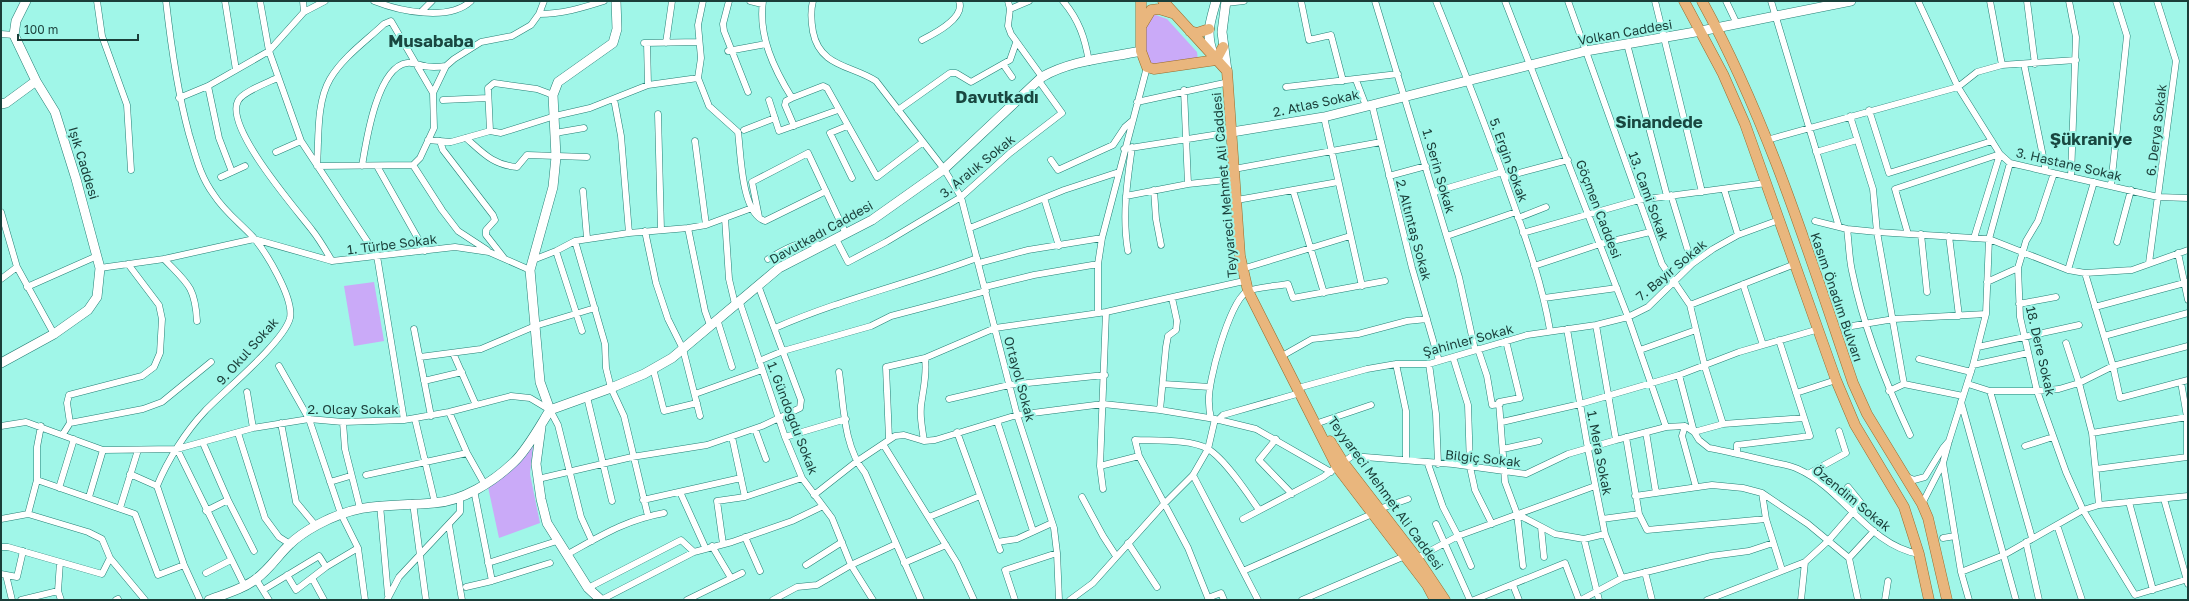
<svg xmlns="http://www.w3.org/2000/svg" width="2189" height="601" viewBox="0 0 2189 601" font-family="'Golos Text',sans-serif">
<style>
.green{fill:#caaaf8}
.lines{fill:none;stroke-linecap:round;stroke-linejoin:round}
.minor-casing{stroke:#237f74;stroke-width:7}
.secondary-casing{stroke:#237f74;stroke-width:10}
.primary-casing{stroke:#976c2d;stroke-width:11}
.minor{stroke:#fff;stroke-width:6}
.secondary{stroke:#fff;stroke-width:9}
.primary{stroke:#e9b67d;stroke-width:10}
.labels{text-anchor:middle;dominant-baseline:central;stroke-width:4;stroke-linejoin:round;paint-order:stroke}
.street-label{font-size:13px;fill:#1a3e39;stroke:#a0f6e8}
.district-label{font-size:17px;font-weight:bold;fill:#194740;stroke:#a0f6e8}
</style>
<rect width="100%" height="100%" fill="#a0f6e8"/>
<path class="green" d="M1153,14L1167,19L1197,52L1198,60L1155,66C1144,60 1137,36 1144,24C1146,21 1150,18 1153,14Z
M374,282L384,341L354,346L344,286Z
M533,446L530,474L540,523L499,538L488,487L517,465Z"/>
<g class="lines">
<defs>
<path id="minor" d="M97,1L102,36L127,105L131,170
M166,1C171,46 177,90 189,134C196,157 200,176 214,195C224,211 240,223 253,237C266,252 294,298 290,318C284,342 224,391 205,411C186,431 167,461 157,486L184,565L200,600
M225,1L236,70
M260,1L269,51L301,141L377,256L404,420
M303,1L304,12
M374,1C399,11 449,22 471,1
M703,1L698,25L701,58L698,78L709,106L738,132C741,154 741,213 765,221L826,191
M729,1L723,24L724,31L748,92
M750,1L762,4
M763,1C758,36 774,69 792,98L786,101L785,105L794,126
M813,1C810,12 811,21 813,32C820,67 851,65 876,81L944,169L961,197L1017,415L1054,528L1057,553L1059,600
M1008,1L1010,9
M1029,1L1010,9L1008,26L1011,34L1042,77
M1063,1C1079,20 1085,38 1089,62
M1301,1L1309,40L1331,35L1343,81
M1375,1L1459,277L1475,350
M1436,1C1462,65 1487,129 1510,194C1526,239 1542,283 1550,330
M1505,1L1628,317L1666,427
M1568,1L1662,264L1690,305L1705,367L1723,424
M1655,1L1702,192
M1726,1L1737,24
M1771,1L1839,227
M1918,1L1958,87L2000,154L2010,163L2158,197L2188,198
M1990,1L2002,65
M2027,1L2035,64
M2069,1L2076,37L2071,177
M1226,3L1244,1
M421,12L432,1
M539,14C562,14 582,8 604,1
M1,34L14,35
M922,40C934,34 966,18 959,1
M644,43L699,42
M647,43L648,85
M666,43L672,1
M1627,44L1667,196
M728,51L766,44
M1003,64L1012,77
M2024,64L2046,171
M277,78C269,82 242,92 238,101C224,127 296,209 312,230C320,240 326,251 332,261
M1356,80L1366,106
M208,86L219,138L232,172
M1286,87L1398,74
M1184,90L1188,184
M179,98L208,86L269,51L304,12L325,1
M792,98L823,86L827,88L877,177L923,142
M614,99L621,136L629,233
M443,100L488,98
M769,100L779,131L838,110
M1137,102L1229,82
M1372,105L1412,268L1439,361
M898,110L950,73H956L971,82L1010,60L1016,43
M1869,110L1889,173L1992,141
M658,114L661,230
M1850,116L1873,189L1877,232L1904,384L1889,391
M1324,117L1362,286
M847,126L830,133L852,178
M744,130L775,118
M490,131L488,88L494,83L537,89L553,95
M555,133L584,128
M466,138C483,153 493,165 517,167L527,155L587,157
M428,140L451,142L490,131L501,133L555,116L590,108L648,85L698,78
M1767,140L1958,87L1977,72L2002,65L2076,60
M440,141L443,150L493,215L495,220L486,230V235L504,258
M695,141L706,225
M1124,149L1232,132
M276,152L301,141
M1816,152L1857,140
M1051,160L1058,170L1113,145L1125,127L1132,121
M413,165L317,166C319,139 316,103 330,79C343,57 366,41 384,24L391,21L433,93
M413,165L420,158L434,128L433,93L446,66L454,59L481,42L512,36L531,25L539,14L544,1
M413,165L442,210L458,231L487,250
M362,166C366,142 377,67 407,63C413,62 419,65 425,66C432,68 439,67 446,66
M377,166L425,251
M1234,169L1381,142
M2054,173L2038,221L2026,241L2018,268L2020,317L2037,391L2066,472L2083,510L2135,595L2188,579
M1389,176L1426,166
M221,177L245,166
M1504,177L1568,160
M2111,185L2127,36L2116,1
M1724,189L1738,235
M1154,190L1156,219L1161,245
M1293,190L1324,293
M583,191L587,238
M1434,192L1502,172
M1671,195L1692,264
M1126,196L1188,184L1235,179
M1044,198L1059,246
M1237,200L1338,182
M1,212L17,267L54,334
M759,217L752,182L808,153L846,234
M725,218L729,279L735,304
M1518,218L1546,207
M1815,221L1847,229L1877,232L1989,239L2068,270L2085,273L2132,270L2188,250
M688,228L705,311L710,325
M970,228L1064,190L1119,172
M1847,229C1849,243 1849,258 1852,271C1863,325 1887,386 1910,435
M645,231L656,283L668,319L683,349L700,416
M1523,233L1639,200L1766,183
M1908,234L1895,189L2000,154
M1921,234L1927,292
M1447,236L1516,212
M1949,236L1959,316
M1974,238L2000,154
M836,239L848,262L886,242L961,197L1010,153L1062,113L1039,81
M575,241L605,344L606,368L611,388L624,416L648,516
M2117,242L2131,190
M556,251L582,331
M1128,251C1122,217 1127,182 1132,147
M2178,253L2188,300
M164,259C187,283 195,286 197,321
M768,259C784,250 804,236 822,246
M533,260L556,251L575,241L629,233L688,228L706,225L752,208
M979,263L1028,250L1102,238
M2149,263L2176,61L2157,1
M1534,266L1600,244L1650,232
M100,268L164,259L254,239L332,261L455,247L489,252L530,270
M1242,269L1350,236
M2068,270L2094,182
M2085,273L2113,366L2120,398L2188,380
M1,279L17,267
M1987,282L2018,268
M1743,284L1763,345
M27,287L97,256
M985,287L1034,275L1098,264
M1544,298L1617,288
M739,300L785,437L802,478L832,518L851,565L873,600
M2019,304L2056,297
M1690,305L1795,264
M2095,307L2188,282
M1098,313V264L1102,238L1147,67
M717,319L732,367
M1596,325L1616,440
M1846,327L1894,319L1986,314
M775,328C841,299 911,283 977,258
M414,329L431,416
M1567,329L1588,449L1605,534L1622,578
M2104,336L2188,313
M1506,341L1520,398L1499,402L1505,482L1517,514L1523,566
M2066,343L2079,383L2092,433L2099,505
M1978,347L2079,325
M1478,349L1487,376L1492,405L1500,404
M1640,350L1696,330
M453,353L476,405
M1282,356L1312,339L1358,334L1407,321L1427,319
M420,357L481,349L535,326L595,308
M1453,357L1468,405L1470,467L1475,490L1492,524
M1919,359L1971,372
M759,361L783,351L871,326L891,316L986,291
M1396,364L1406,411V460
M1429,364L1436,414L1438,464
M1973,365L2028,353
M279,366L309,419L341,514L358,548L365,600
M653,368L664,411L697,403
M839,372C844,405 843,446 865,473L921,600
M1679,375L1694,432L1699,440L1709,448C1730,452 1751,457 1772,462C1780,464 1790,465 1798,469C1843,489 1868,545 1919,554
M424,381L462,372
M1163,384L1210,387
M1904,384L1963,396
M1968,384L1990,391H2037L2059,389L2079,383L2113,366L2188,346
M1298,388L1367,369L1396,364H1429L1527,335L1596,325L1628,317L1648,307L1692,264L1713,249L1738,235L1779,220
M1990,391L2032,538
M247,392L253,428
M1796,393L1836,380
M695,394L762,370
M587,397L612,501
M949,399L1009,385L1105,375
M1961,402L2016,600
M1160,410L1166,347L1168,336L1176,330L1177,321L1172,298
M449,412L467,453L485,485
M1211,418C1210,414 1209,408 1209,403C1207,382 1229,305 1246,292C1254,287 1278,286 1288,284L1293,298L1385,281
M415,419L435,503
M1218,420L1223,415L1300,393
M997,421L1033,531
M343,422L345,449L360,508
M1502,422L1580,404L1679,375L1739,352L1819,329
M70,423L67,403L69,395L142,376L154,367L160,353L162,319L159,305L128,264
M281,423L296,502L316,526
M1318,423L1371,405
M1,426L26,422L103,450L177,449L253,428L309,419L343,422L404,420L449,412L511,396L530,398L550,410L558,425L581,517L592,541
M1685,426L1682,436L1696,487
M755,429L766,459
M957,432L1000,550
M1646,432L1656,493
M238,433L265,518L279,537L290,544
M2092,433L2187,417
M63,434L70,423L143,409L162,402L211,362
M732,437L745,497
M785,437L846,419
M1626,437L1639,514L1647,530L1766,519
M889,439L886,367L925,358L995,328L1106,312L1244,281
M1276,439L1259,460L1292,494
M924,441C922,427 919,413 922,399C924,385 927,374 925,358
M203,443L228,500L254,551
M883,444L957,563L974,600
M2025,446L2053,437
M177,449L244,585
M1503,449L1539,441
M1737,454V445L1810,436L1779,340
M1943,463L1961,572L1969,600
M1428,464L1443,507L1458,536L1471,566
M1100,466L1139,456
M2096,469L2187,457V417L2181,382
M130,474L157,486
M1808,474L1846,453L1839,431
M366,475L467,453
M1193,475L1258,600
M1907,477L1914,480L1925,477L1943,448L1949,441
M538,479L632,457L707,445L762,426L800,408L801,400L758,285
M37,480L135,514L158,575L184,565
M330,482L350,476
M59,488L74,439
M1103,489L1100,466L1106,312
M680,492L705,547
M1762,493L1766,519L1782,570
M814,495L856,462L895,436L904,435L924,441L935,440L1017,415L1103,404L1160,410L1215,419L1256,429L1331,472
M1635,496L1712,485L1743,488L1762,493L1808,524L1849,558L1858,600
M89,497L103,450
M1082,497L1103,536L1116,556
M2164,499L2188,584
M643,500L741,478
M2129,502L2153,590
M413,503L426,600
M1922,504L1943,463L1949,441L1973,365L1986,314L1989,239L2010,163
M380,505L388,595
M120,508L138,450
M1379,509L1408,499
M206,511L228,500
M28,514L37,480V447L41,426
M1517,514L1555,534L1584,539L1605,534
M929,517L980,496
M1,519L28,514L88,532L102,539L110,558L145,600
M1243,519L1323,477L1352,456L1453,464L1526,474L1568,454L1616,440L1666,427L1685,426L1694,432L1723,424L1804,418
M1602,519L1639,514
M1436,524L1470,600
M449,525L462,600
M2057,525L2082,600
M1541,527L1544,557
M745,537L760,571
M1943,538L1955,536
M1584,539L1599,600
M997,542L1017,539L1052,523
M2026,542L2039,600
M1128,543L1157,587
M723,544L717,501L745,497L802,478
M712,546L731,578
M1,547H8L102,574L110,558
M566,555C599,537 625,520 664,513
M1417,558L1458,536L1595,486
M1849,558L1874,531
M60,562L58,591L61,600
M488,563L557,541
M904,563L946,545
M806,565L842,542
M1243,571L1372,514
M1645,572L1652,600
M1961,572L2004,555L2083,510L2099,505L2188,496
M206,573L231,560
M1,574L17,577L23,551
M6,575L12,600
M287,575L296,590L326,567
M312,578L324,600
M256,579L269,600
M492,581L550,563
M1513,585L1519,600
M466,587L492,581L474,490
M588,588L681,540L694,552
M263,590L319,556L326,567L358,548
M21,600L58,591
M116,600L118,599
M387,600L399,577L460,512V498
M601,600L694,552L732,542L792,521L823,506
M687,600L742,573
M773,600L797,587L817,585L851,565L896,544
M1015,600L1005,570L1057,553
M1070,600L1093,583L1163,505L1193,475L1208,449L1215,419
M1224,600L1221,593L1208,598L1188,548L1139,456L1135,440C1155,441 1191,439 1208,449C1225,459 1248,494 1259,510
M1302,600L1405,556
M1474,600L1565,563L1579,600
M1581,600L1622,578L1711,556L1749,551L1773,543
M1707,600L1805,562
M1801,600L1805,562L1828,541L1861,503L1848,487
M1885,600L1888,581"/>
<path id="secondary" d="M1226,1L1222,32L1227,71
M1214,56C1205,34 1210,23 1216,1
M1,104L6,103L36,81L14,35L16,21L26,1
M1232,132L1324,117L1586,51L1701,31L1851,1
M1,363L54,334L88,310L97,297L100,268L76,179L55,112L36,81
M550,410L611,388L644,374L672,358L779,268L872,220L944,169L1042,77C1071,60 1108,58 1141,51
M541,427L536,464L541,499L547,523L588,588L601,600
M209,600C225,594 243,589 256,579C270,569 278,555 290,544C297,537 308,530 317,525C362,501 387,507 434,503C463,501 493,482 514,462C527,450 540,426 550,410L540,382L530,270L553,187L556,157L553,95L558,82L613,43L617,29L616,1"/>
<path id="primary" d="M1141,1V51L1147,67L1154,69L1216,60
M1163,1L1227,71L1240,256L1248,291L1337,467L1427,585L1435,600
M1684,1L1723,74L1745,124L1836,380L1855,425L1904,507L1919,554L1929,600
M1702,1C1768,121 1809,254 1853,383L1867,414L1922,504L1928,518L1947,600
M1142,25L1151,10L1159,9L1172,13
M1190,31L1197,33L1209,29
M1216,60L1223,47
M1330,441L1343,462L1417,558L1445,600"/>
</defs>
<use href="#minor" class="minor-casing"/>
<use href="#secondary" class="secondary-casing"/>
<use href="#primary" class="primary-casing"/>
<use href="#minor" class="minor"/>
<use href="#secondary" class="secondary"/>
<use href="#primary" class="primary"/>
</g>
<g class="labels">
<g class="street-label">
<text transform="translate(1625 32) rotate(-10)">Volkan Caddesi</text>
<text transform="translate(1316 103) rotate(-12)">2. Atlas Sokak</text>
<text transform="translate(2156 130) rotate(-83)">6. Derya Sokak</text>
<text transform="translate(1509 160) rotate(70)">5. Ergin Sokak</text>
<text transform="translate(84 163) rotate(73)">Işık Caddesi</text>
<text transform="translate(2069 164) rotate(13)">3. Hastane Sokak</text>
<text transform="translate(977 166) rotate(-39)">3. Aralık Sokak</text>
<text transform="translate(1439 171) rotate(74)">1. Serin Sokak</text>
<text transform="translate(1224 185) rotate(-95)">Teyyareci Mehmet Ali Caddesi</text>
<text transform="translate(1649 196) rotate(70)">13. Cami Sokak</text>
<text transform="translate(1599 209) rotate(69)">Göçmen Caddesi</text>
<text transform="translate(1414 230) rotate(75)">2. Altıntaş Sokak</text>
<text transform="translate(821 232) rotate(-29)">Davutkadı Caddesi</text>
<text transform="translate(392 244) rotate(-7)">1. Türbe Sokak</text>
<text transform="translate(1671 270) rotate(-40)">7. Bayır Sokak</text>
<text transform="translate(1837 297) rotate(71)">Kasım Önadım Bulvarı</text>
<text transform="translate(1468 340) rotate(-15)">Şahinler Sokak</text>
<text transform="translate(247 351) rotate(-48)">9. Okul Sokak</text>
<text transform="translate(2041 351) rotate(77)">18. Dere Sokak</text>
<text transform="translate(1020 379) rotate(75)">Ortayol Sokak</text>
<text x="353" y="409">2. Olcay Sokak</text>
<text transform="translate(793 418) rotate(69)">1. Gündoğdu Sokak</text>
<text transform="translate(1600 453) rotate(79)">1. Mera Sokak</text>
<text transform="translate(1483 458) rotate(6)">Bilgiç Sokak</text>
<text transform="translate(1386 493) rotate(54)">Teyyareci Mehmet Ali Caddesi</text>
<text transform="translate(1852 498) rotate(39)">Özendim Sokak</text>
</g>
<g class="district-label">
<text x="431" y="40">Musababa</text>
<text x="997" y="96">Davutkadı</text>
<text x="1659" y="121">Sinandede</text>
<text x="2091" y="138">Şükraniye</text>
</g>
</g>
<rect width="2189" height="601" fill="none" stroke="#1a3e39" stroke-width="4"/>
<path d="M18 34v6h120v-6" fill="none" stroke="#1a3e39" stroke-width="2"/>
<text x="24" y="34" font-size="12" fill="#1a3e39" stroke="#a0f6e8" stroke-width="3" paint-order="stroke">100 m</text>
</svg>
